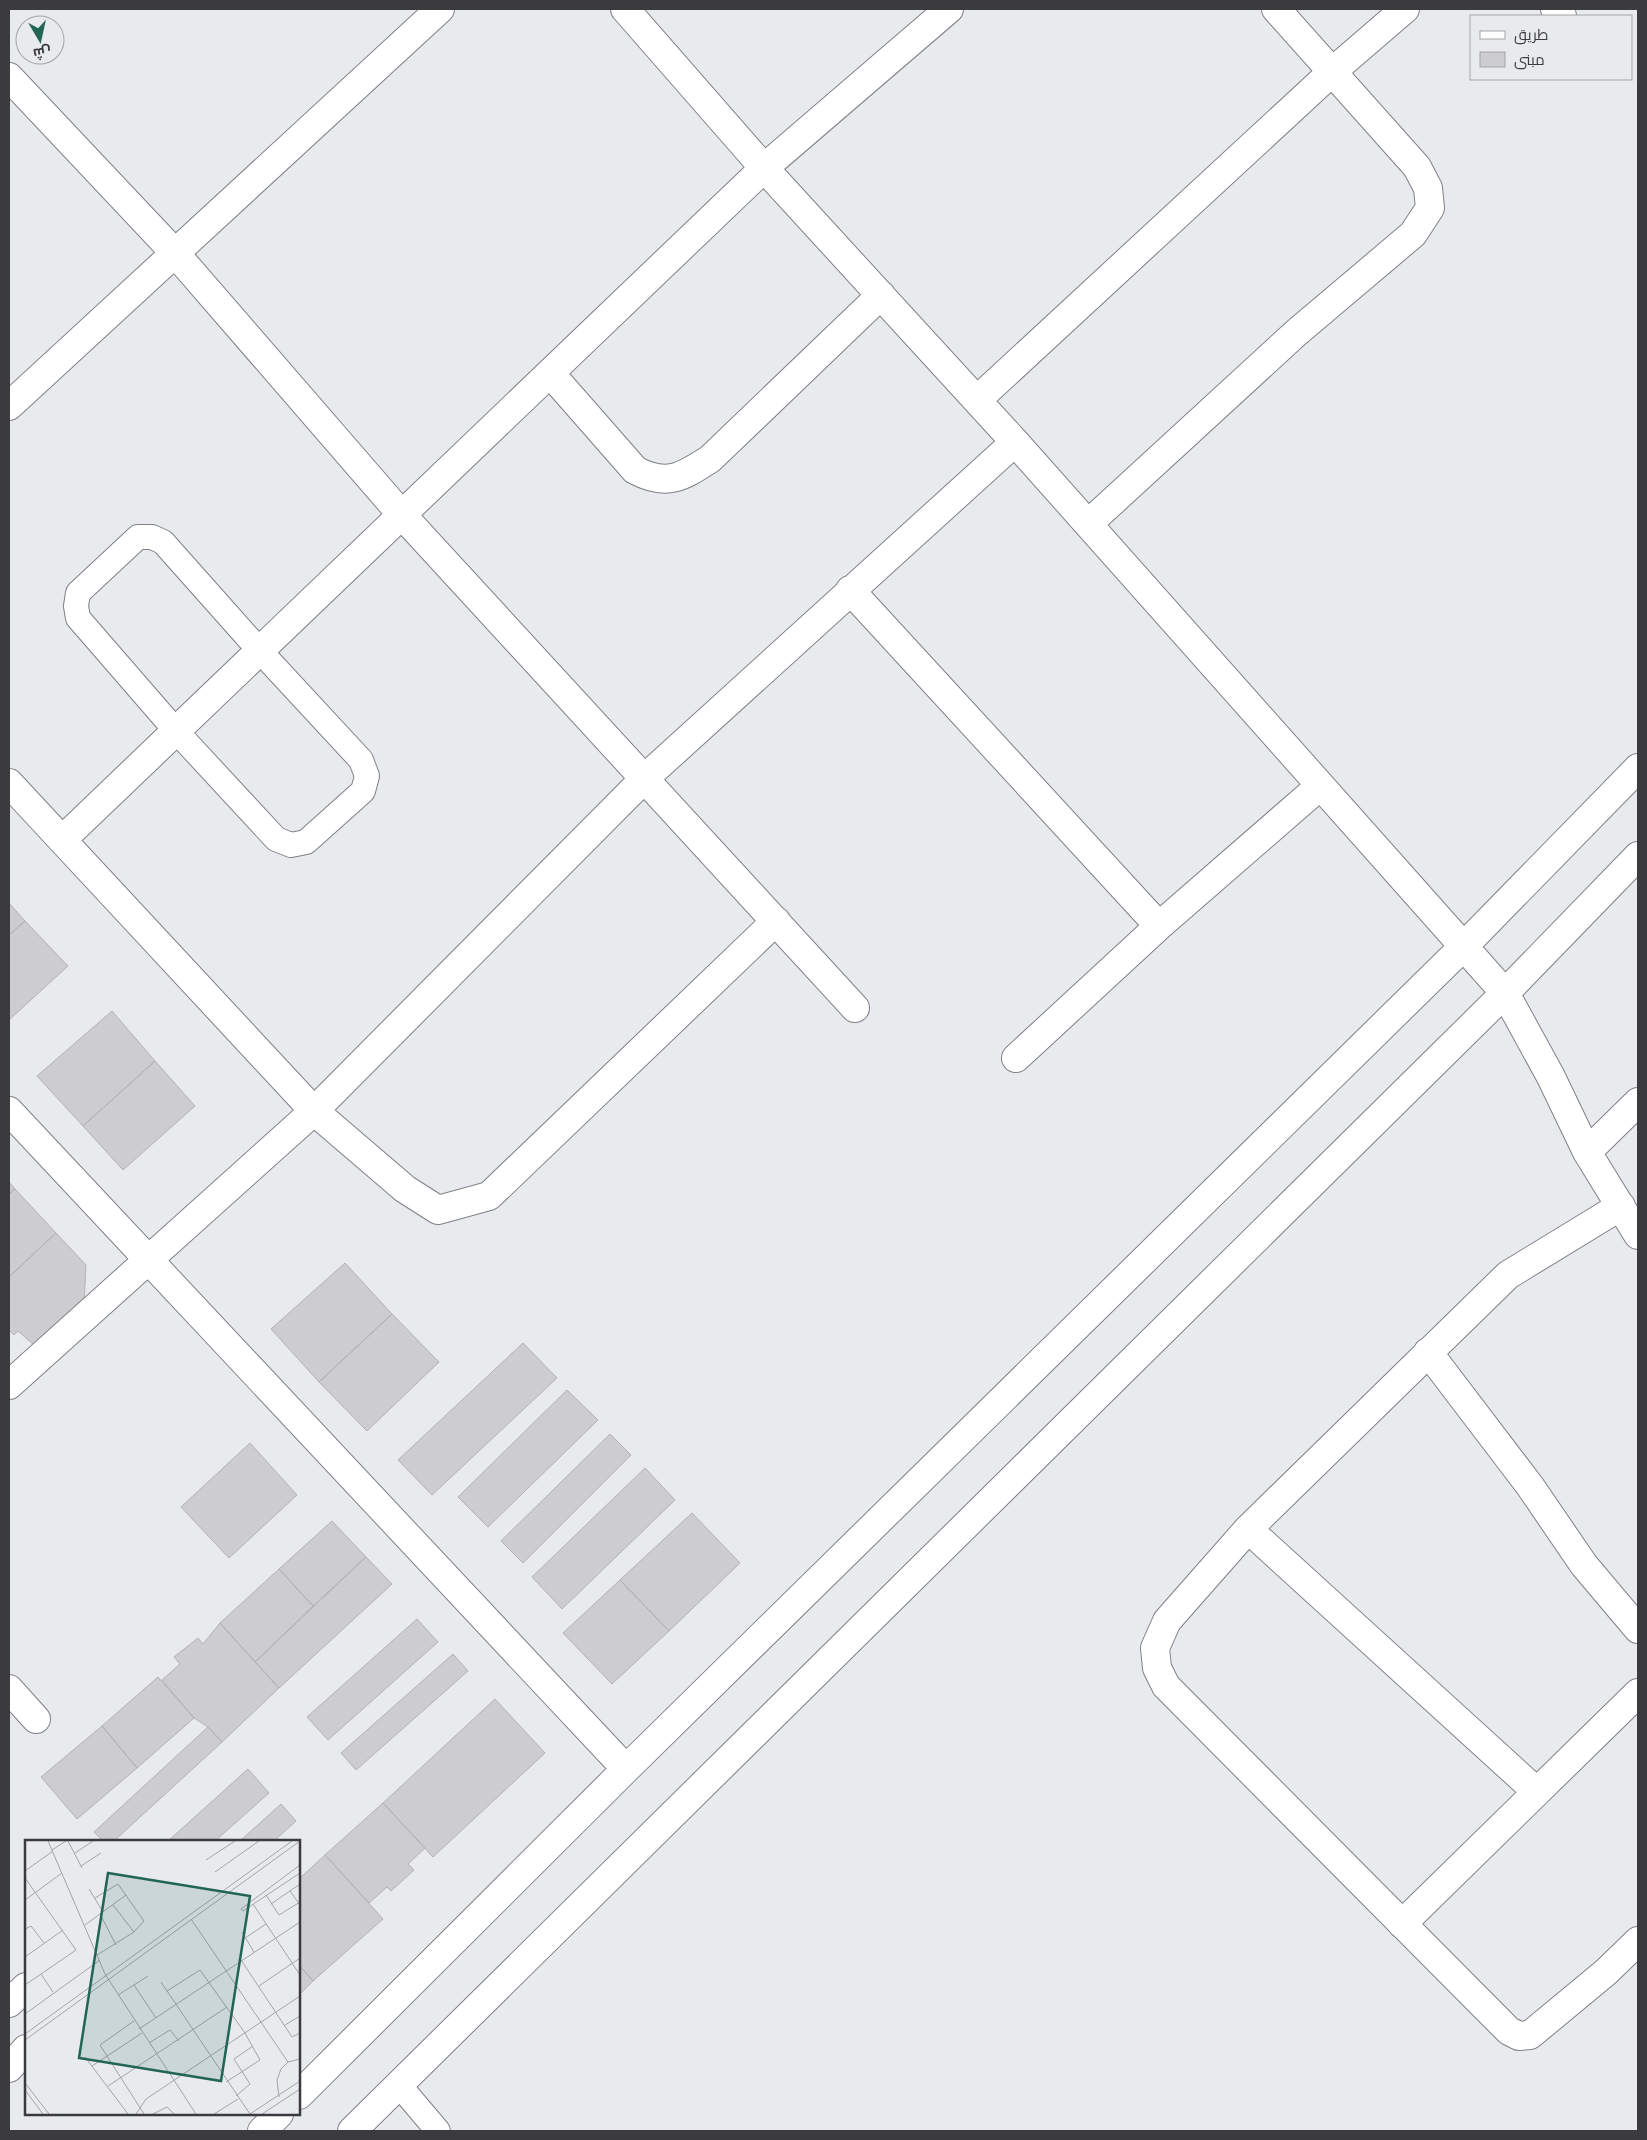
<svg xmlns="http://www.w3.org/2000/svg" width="1647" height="2140" viewBox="0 0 1647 2140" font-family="Poppins,Cairo,sans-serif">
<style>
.building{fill:#cdcdd1;stroke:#b2b2b6}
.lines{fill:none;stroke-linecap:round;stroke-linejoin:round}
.lane-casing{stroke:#7f8184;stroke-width:26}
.street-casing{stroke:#7f8184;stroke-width:30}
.lane{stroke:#fff;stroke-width:24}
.street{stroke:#fff;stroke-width:28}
.inset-road{fill:none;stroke:#a3a4a7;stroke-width:1}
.view{fill:#226554;fill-opacity:0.15;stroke:#226554;stroke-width:2.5}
.inset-edge{fill:none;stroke:#3b3b3d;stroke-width:2.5}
</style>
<rect width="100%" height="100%" fill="#e8eaee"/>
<path class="building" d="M9,903L25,921L9,935Z
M25,921L68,966L9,1020V935Z
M112,1011L155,1061L83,1126L37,1076Z
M155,1061L195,1106L123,1170L83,1126Z
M9,1182L15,1189L9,1194Z
M15,1189L56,1233L9,1277V1194Z
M56,1233L86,1265L84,1305L57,1333L52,1327L34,1345L18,1331L14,1335L9,1330V1277Z
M345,1263L392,1314L319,1382L271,1329Z
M392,1314L439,1362L367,1431L319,1382Z
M523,1343L557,1378L432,1495L398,1460Z
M567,1390L598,1420L488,1527L458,1497Z
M610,1434L631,1455L523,1563L501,1541Z
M250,1443L297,1495L229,1558L181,1507Z
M645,1468L675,1500L562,1609L532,1577Z
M692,1513L740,1563L669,1631L620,1580Z
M332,1521L366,1557L313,1606L279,1569Z
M366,1557L392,1584L279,1688L255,1662Z
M279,1569L313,1606L255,1662L220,1623Z
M620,1580L669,1631L612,1684L563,1633Z
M417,1619L438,1642L328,1740L307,1717Z
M220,1623L279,1688L222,1742L208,1727L194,1718L162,1680L180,1664L174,1657L198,1638L203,1644Z
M453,1654L468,1671L356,1770L341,1753Z
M158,1677L194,1718L137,1768L102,1726Z
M495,1699L545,1753L433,1857L383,1803Z
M102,1726L137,1768L77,1819L41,1777Z
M208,1727L222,1742L114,1841H103L94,1832Z
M248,1769L269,1793L215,1841H168Z
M383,1803L425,1848L408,1864L414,1870L391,1891L387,1887L369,1903L325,1855Z
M281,1804L296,1821L274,1841H240Z
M325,1855L383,1919L313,1981L299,1965V1879Z
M299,1965L313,1981L299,1995Z"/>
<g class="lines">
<defs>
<path id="lane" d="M138,537H152L163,542L260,651L361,760L367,776L363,791L306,842L291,845L276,839L176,731L78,618L76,606L78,593Z
M399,2085L438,2131"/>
<path id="street" d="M625,9L764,168L1015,442L1505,993L1551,1077L1587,1152L1638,1235
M1555,9L1562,16
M9,77L175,253L402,515L855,1008
M550,373L635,470C667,487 682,477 710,459L881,295
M977,400L1333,71L1405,9
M9,406L440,9
M1088,524L1296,333L1413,234L1430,208L1428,188L1417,167L1276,9
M850,590L1159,926L1320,786
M9,783L314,1111L405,1189L438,1210L489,1196L776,921
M62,840L764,168L949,9
M1016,1058L1159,926
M9,1111L626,1769
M1587,1152L1638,1102
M1621,1206L1508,1275L1248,1529L1167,1621L1155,1648L1157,1668L1166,1686L1509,2031L1519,2036L1530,2035L1606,1972L1638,1941
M1428,1352L1530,1486L1584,1565L1638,1629
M9,1385L314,1111L645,778L1015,442
M1248,1529L1537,1792
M9,1689L36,1719
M1402,1924L1638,1693
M9,2003L26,1987
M9,2068L26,2049
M299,2095L626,1769L1463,947L1638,768
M262,2131L279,2114
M352,2131L1505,993L1638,856"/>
</defs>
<use href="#lane" class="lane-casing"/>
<use href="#street" class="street-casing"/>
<use href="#lane" class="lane"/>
<use href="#street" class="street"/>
</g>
<g transform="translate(25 1840)">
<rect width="275" height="275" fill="#e8eaee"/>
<path class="inset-road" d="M23,1L80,134L171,274M43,1L57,28M27,10L41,1M50,13L68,1M181,20L210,1M56,26L76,13M0,31L28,11M190,32L234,1M0,38L51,110L0,145M64,49L78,72M265,51L275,65M241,55L254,75L275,62M70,58L93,44L119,81L109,92L72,115M0,60L37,33M228,64L275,135M246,64L275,44M88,65L109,92M216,69L275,25M216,69L218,71L275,33M75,74L91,105M166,79L263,222M60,85L101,55M0,89L6,86L19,103M217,92L229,112M220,98L241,84M0,117L38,90M216,120L267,197L275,193M16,134L28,152M136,142L225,274M109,145L123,136M234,146L275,118M142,151L175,130L220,193L235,220L201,242M93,155L109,145L131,178M0,174L75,120M109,181L75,205L119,274M260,185L275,176M114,189L275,82M0,194L267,1M0,200L275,1M124,203L145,190L154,201M60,217L103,274M67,226L117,193M0,243L24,274M83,246L202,167M0,250L18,274M211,256L225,244L209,219L228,206M254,257L252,240L256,229L263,222L275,219M111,274L121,259L275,156M128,274L142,267L149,274M189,274L213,259M225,274L275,241M237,274L275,249"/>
<path class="view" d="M83,33L225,56L196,241L54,218Z"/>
<rect width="275" height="275" class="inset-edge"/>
</g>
<rect width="1647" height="2140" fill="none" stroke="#3b3b3d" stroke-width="20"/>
<rect x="1470" y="15" width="162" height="65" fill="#e8eaee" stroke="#a3a4a7"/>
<rect x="1480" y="31" width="25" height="8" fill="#ffffff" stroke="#a3a4a7"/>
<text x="1514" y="40" font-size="15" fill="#3b3b3d">طريق</text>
<rect x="1480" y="52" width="25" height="15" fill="#cdcdd1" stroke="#a3a4a7"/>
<text x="1514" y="65" font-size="15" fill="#3b3b3d">مبنى</text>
<g transform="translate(40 40) rotate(171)"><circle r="24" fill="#e8eaee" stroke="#a3a4a7"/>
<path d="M0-4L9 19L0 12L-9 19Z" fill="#226554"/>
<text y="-8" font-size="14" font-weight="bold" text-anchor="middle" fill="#3b3b3d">ش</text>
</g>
</svg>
